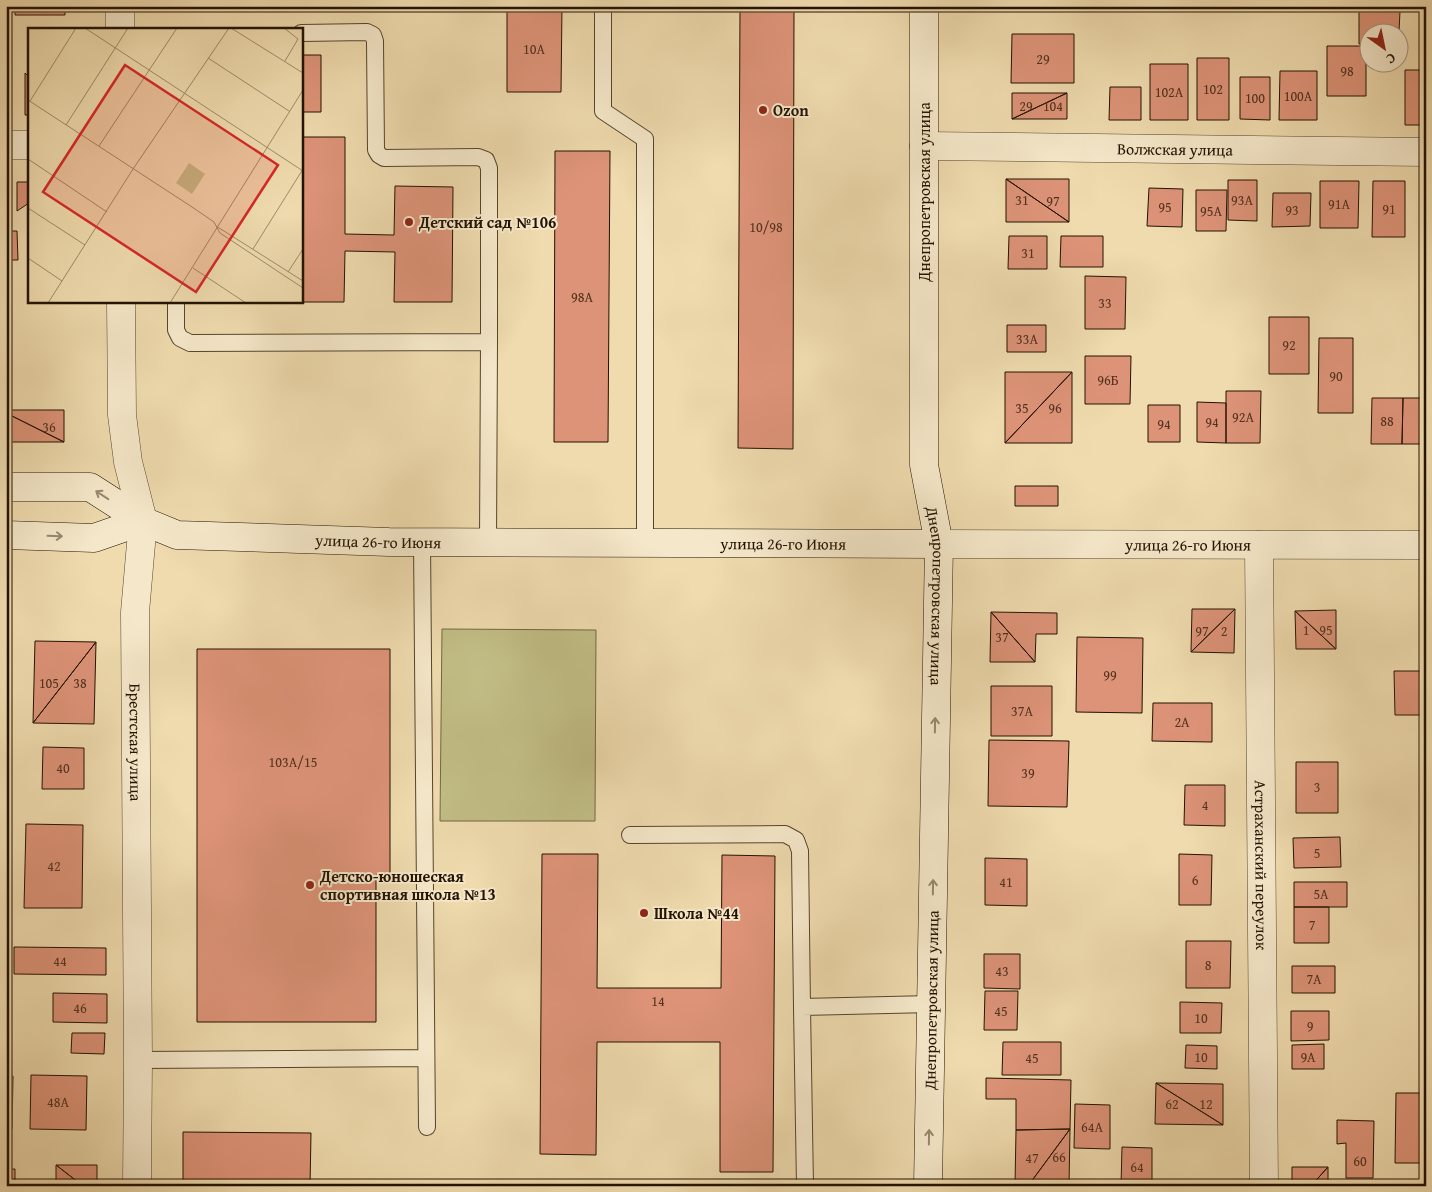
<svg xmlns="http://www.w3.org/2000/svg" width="1432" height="1192" viewBox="0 0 1432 1192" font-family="'Gentium Book Plus',serif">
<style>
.green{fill:#c1bd85;stroke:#726843}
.building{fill:#dd9378;stroke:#231201}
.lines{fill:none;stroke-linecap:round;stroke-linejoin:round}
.lane-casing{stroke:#56442c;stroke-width:18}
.street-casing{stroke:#56442c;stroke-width:29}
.secondary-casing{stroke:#231201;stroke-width:29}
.lane{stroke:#f5e8ca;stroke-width:16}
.street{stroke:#f5e8ca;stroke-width:28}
.secondary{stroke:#f5e8ca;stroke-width:28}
.oneway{stroke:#968870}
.poi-dot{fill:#8f2418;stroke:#f5e8ca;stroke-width:2}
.labels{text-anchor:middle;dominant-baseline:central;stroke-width:4;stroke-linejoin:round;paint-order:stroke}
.number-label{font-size:14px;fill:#52321f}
.poi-label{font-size:16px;font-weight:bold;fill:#231201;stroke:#f5e8ca;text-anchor:start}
.street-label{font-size:16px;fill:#231201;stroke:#f5e8ca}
.inset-road{fill:none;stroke:#9d8b69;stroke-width:1}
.view{fill:#d62828;fill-opacity:0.15;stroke:#d62828;stroke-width:2.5}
.inset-edge{fill:none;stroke:#231201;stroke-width:2.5}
</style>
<rect width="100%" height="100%" fill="#efdbae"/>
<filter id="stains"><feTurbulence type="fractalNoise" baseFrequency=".004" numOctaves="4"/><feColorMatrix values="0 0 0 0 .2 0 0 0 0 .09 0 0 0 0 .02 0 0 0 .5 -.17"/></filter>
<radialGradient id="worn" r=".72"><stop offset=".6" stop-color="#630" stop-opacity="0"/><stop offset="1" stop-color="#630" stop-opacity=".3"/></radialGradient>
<path class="green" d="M442,629L596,630L595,821H440Z"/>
<path class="building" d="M15,6H65V15H15Z
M507,6H562L561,92H507Z
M740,6H794L793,449L738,448Z
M1359,11H1400L1399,32H1370V44H1359Z
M1012,34H1074V83H1011Z
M1327,46H1366V96H1327Z
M301,55H321V112H301Z
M1197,58H1229V120H1197Z
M1150,64H1188V120H1150Z
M1405,70H1426V125H1405Z
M1280,71H1317V120H1279Z
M25,73L29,77V115H25Z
M1240,77H1270V120L1240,119Z
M1110,87H1141V120H1109Z
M1012,93H1067L1012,119Z
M1067,93V119H1012Z
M301,137H345V234L394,235L395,186L453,187L452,302H394L395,252L345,251L344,302H290L301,301Z
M555,151H610L608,442H554Z
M1006,179L1069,222H1006Z
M1006,179H1069V222Z
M1228,180H1257V221L1228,220Z
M1320,181H1359L1358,228H1320Z
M1373,181H1405V237H1372Z
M17,182H29V203L17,211Z
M1149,188L1183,189L1182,227L1147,226Z
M1196,190H1227L1226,231H1196Z
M1273,193H1311L1310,226L1272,227Z
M6,231H17L18,260H6Z
M1009,236H1047V269H1008Z
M1061,236H1103V267H1060Z
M1085,276L1126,277L1125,329H1085Z
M1269,317H1309V374H1269Z
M1007,325H1046V352H1007Z
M1319,338H1353V413H1318Z
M1085,356H1131L1130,404H1085Z
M1005,372H1072L1005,443Z
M1072,372V443H1005Z
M1226,391H1261L1260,443H1226Z
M1372,398H1403L1402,444H1371Z
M1403,398H1426V444H1402Z
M1197,402L1226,403V443L1197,442Z
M1148,405H1180V442H1148Z
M6,410H64V442L6,413Z
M6,413L64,442H6Z
M1015,486H1058V506H1015Z
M1192,609H1235L1191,652Z
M1235,609L1234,653L1191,652Z
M1336,610V649L1295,611Z
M1295,611L1336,649H1296Z
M991,612L1057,613V634H1036L1035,662Z
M991,612L1035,662H990Z
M1077,637L1143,638L1142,713L1076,712Z
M35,641L96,642L33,723Z
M96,642L94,724L33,723Z
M197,649H390V875H376V1022H197Z
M1394,671H1426V715H1395Z
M991,686H1052V736H991Z
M1153,703H1212V742L1152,741Z
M989,740L1069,741L1067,807L988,806Z
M43,747L84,748V789H42Z
M1296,762H1338V813H1296Z
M1185,785H1225V826L1184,825Z
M26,824L83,825L82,908H24Z
M1340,837L1341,867L1294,868L1293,838Z
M542,854H598L597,988H721L722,855L775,856L773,1172H720V1042H597L596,1155L540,1154Z
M1179,854L1212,855L1211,905H1179Z
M985,858L1027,859V906L985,905Z
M1294,882H1347V907H1294Z
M1294,907H1329V943H1294Z
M1186,941H1231L1230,988H1186Z
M14,947L106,948V975L14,974Z
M984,954H1020V989L984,988Z
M1292,966H1335V993H1292Z
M985,991H1018L1017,1030H984Z
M53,993L107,994V1023L53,1022Z
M1180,1002L1222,1003L1221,1033H1180Z
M1291,1011H1329V1040L1291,1041Z
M72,1033H105L104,1054L71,1053Z
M1003,1042H1061V1075H1002Z
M1324,1044V1069H1292V1045Z
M1186,1045L1217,1046V1069L1185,1068Z
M31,1075L87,1076L86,1130L30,1129Z
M6,1076H13L12,1129H6Z
M986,1078L1071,1080L1070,1129L1016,1130V1099H986Z
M1156,1083L1223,1084V1125Z
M1156,1083L1223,1125L1155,1124Z
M1396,1093H1426V1163H1395Z
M1075,1104L1110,1105V1149L1074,1148Z
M1337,1120L1374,1121L1373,1178H1346V1143L1337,1144Z
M1070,1129L1028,1186H1015L1016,1130Z
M1070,1129L1069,1186H1028Z
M183,1132L311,1133L310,1186H183Z
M1122,1147L1152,1148V1186H1121Z
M56,1165H97V1186H83Z
M56,1165L83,1186H56Z
M1292,1167H1328L1311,1186H1292Z
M1328,1167V1186H1311Z
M6,1169H15V1186H6Z"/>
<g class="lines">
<defs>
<path id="lane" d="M603,6V111L645,139V542
M176,301V330L180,338L190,343L489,342V168L486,160L478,157L384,158L379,155L376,150L375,41L373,35L367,32L301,33
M422,542L427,1127
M488,542L489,342
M630,835L785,834L796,840L800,851L802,1007
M138,1060L426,1058
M805,1186L802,1007L931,1004"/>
<g id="street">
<path d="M120,29V6"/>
<path d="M6,145H29"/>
<path id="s1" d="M924,146L1426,152"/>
<path id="s2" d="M121,301L122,415L128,462L143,521L135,612L138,1060L137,1186"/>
<path id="s3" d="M939,544L1426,545"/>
<path id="s4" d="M1259,545L1264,1186"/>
</g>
<g id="secondary">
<path id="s5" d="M924,6V465L939,544L928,1186"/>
<path id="s6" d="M6,487H90L143,521L177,535L389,542L939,544"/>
<path d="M6,535L94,538L143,521"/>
</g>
</defs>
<use href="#lane" class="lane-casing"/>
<use href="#street" class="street-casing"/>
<use href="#secondary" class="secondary-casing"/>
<use href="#lane" class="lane"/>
<use href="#street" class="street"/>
<use href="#secondary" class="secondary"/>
</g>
<defs><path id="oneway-shaft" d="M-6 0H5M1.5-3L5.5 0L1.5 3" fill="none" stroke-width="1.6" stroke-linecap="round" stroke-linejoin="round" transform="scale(1.25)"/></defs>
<g class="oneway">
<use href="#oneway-shaft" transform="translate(102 495) rotate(-147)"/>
<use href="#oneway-shaft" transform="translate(55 536) rotate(2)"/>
<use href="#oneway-shaft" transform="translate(935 725) rotate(-89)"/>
<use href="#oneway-shaft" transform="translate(933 887) rotate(-89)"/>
<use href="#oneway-shaft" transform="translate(929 1137) rotate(-89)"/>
</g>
<g class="poi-dot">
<circle cx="763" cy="110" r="5"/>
<circle cx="409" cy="222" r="5"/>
<circle cx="310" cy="885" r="5"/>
<circle cx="644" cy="913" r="5"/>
</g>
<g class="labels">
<g class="number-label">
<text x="534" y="49">10А</text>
<text x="1043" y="59">29</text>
<text x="1347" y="71">98</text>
<text x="1213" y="89">102</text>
<text x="1169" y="92">102А</text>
<text x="1298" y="96">100А</text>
<text x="1255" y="98">100</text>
<text x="1026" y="106">29</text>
<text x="1053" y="106">104</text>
<text x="1022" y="200">31</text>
<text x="1242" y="200">93А</text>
<text x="1053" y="201">97</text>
<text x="1339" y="204">91А</text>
<text x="1165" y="207">95</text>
<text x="1389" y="209">91</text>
<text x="1292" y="210">93</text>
<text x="1211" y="211">95А</text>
<text x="766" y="227">10/98</text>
<text x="1028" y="253">31</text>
<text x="582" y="297">98А</text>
<text x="1105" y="303">33</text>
<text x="1027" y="339">33А</text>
<text x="1289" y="345">92</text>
<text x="1336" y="376">90</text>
<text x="1108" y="380">96Б</text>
<text x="1022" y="408">35</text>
<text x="1055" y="408">96</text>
<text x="1243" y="417">92А</text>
<text x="1387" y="421">88</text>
<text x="1212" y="422">94</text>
<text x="1164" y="424">94</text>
<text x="49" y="427">36</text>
<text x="1306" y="630">1</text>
<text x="1326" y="630">95</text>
<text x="1202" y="631">97</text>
<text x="1224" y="631">2</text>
<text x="1002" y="637">37</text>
<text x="1110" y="675">99</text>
<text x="49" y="683">105</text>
<text x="80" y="683">38</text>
<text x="1022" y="711">37А</text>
<text x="1182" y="722">2А</text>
<text x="293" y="762">103А/15</text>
<text x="63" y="768">40</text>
<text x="1028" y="773">39</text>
<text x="1317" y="787">3</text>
<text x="1205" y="805">4</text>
<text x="1317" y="853">5</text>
<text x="54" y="866">42</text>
<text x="1195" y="880">6</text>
<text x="1006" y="882">41</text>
<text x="1321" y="894">5А</text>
<text x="1312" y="925">7</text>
<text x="60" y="961">44</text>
<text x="1208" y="965">8</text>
<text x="1002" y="971">43</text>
<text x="1314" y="979">7А</text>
<text x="658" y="1001">14</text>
<text x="80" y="1008">46</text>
<text x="1001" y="1011">45</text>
<text x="1201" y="1018">10</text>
<text x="1310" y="1026">9</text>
<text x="1201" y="1057">10</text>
<text x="1308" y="1057">9А</text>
<text x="1032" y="1058">45</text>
<text x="58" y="1102">48А</text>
<text x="1172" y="1104">62</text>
<text x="1206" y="1104">12</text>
<text x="1092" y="1127">64А</text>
<text x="1059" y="1157">66</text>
<text x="1032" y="1158">47</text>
<text x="1360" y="1161">60</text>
<text x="1137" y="1167">64</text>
</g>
<g class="poi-label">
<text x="773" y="110">Ozon</text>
<text x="419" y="222">Детский сад №106</text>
<text x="320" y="876">Детско-юношеская<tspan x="320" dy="18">спортивная школа №13</tspan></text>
<text x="654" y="913">Школа №44</text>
</g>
<g class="street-label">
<text stroke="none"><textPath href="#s1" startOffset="251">Волжская улица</textPath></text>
<text transform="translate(924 192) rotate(-90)">Днепропетровская улица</text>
<text stroke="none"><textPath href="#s6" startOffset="385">улица 26-го Июня</textPath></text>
<text stroke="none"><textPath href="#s6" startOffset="790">улица 26-го Июня</textPath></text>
<text stroke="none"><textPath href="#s3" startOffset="249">улица 26-го Июня</textPath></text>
<text stroke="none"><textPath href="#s5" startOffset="591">Днепропетровская улица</textPath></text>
<text stroke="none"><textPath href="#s2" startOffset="444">Брестская улица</textPath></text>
<text stroke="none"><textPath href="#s4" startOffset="320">Астраханский переулок</textPath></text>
<text transform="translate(931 1000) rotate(-89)">Днепропетровская улица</text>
</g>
</g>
<g transform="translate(28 28)">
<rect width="275" height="275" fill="#efdbae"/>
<path d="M161,135L177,146L164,166L148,155Z" fill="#c1bd85"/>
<path class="inset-road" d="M57,0L275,143M203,0L275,45M256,0L270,11L257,33M180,30L261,83M0,72L164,179L186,194L192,205L275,260M2,73L48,0M38,97L100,0M71,118L149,0M0,131L79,184M0,180L57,217M188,198L275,253M225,221L275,141M0,230L34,253M165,240L218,275M260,244L275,221M20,275L105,141L201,0M142,275L275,62"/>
<path class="view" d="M97,37L250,137L168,264L15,164Z"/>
<rect width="275" height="275" class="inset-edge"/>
</g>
<rect width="1432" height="1192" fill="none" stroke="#efdbae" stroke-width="25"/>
<rect x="8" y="8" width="1417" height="1177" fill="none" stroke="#231201" stroke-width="2.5"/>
<rect x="12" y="12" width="1407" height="1167" fill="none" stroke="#231201"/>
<g transform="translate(1384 48) rotate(147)"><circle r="24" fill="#f5e8ca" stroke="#a1927a"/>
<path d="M0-4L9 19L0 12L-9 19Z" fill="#8f2418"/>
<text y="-8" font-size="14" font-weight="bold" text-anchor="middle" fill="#231201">С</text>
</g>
<rect width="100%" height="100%" filter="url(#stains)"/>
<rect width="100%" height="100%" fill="url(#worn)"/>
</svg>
